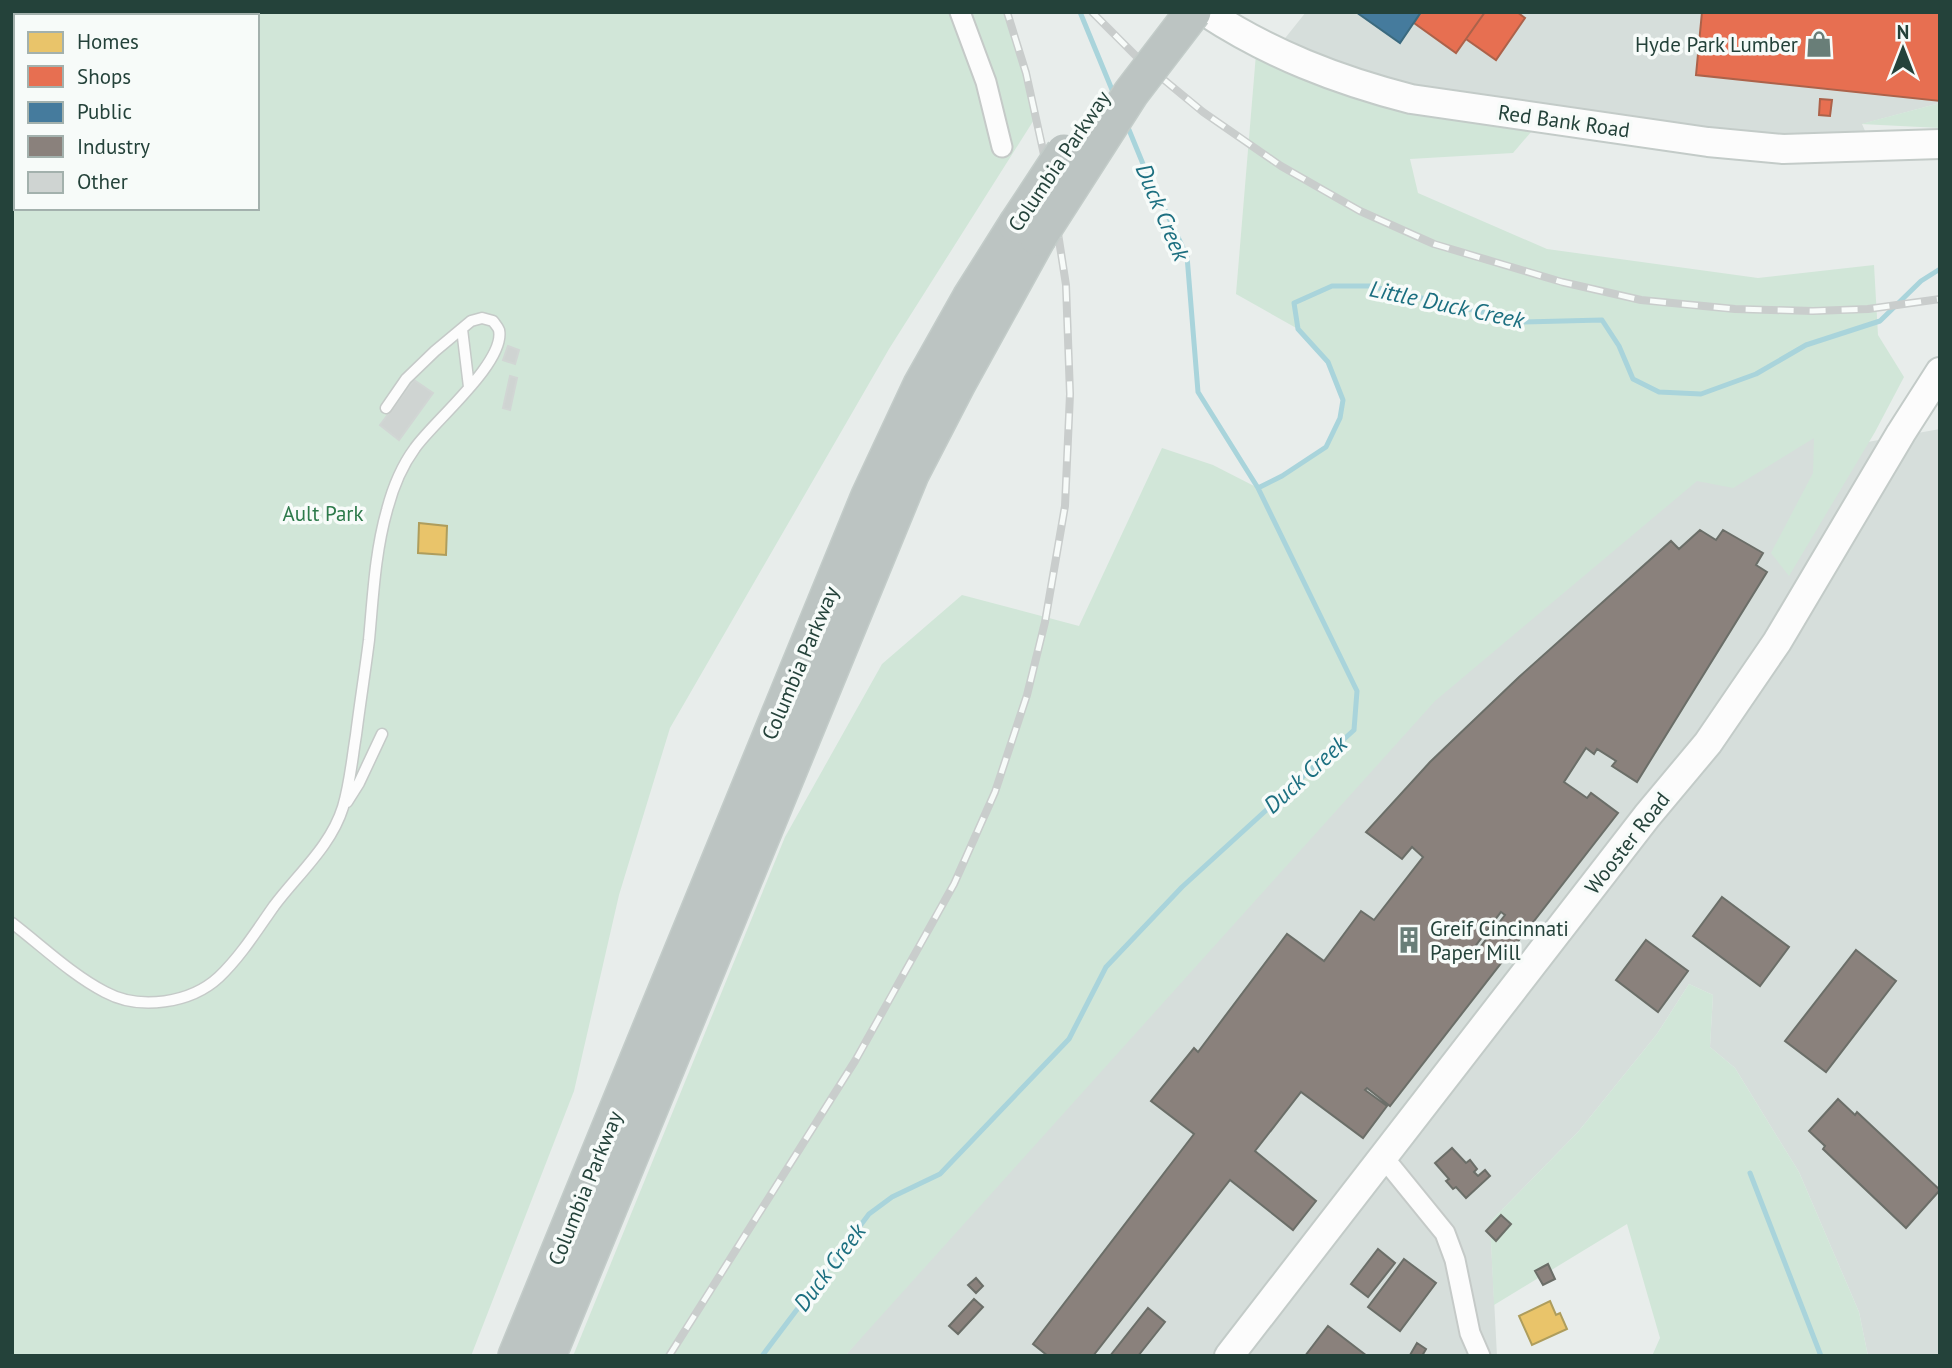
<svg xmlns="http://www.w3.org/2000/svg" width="1952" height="1368" viewBox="0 0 1952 1368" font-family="'PT Sans',sans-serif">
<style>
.built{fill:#d6dedb}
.green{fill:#d1e6d8;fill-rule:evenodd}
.homes{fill:#e9c46a;stroke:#ae9d5c;stroke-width:2}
.shops{fill:#e76f51;stroke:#ac624a;stroke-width:2}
.public{fill:#457b9d;stroke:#3b6a7f;stroke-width:2}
.industry{fill:#8a817c;stroke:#6b6e68;stroke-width:2;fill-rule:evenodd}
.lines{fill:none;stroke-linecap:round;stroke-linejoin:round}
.stream{stroke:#a9d4db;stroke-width:5}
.building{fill:#cfd4d2;stroke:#d1d6d4;stroke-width:2}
.lane-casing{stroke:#c5cac8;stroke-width:13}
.street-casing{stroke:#c5cac8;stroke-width:23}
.secondary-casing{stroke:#c3cbc8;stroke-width:32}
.highway-casing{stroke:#c3ccc9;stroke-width:38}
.lane{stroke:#fcfcfc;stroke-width:10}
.street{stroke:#fcfcfc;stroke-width:19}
.secondary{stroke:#fcfcfc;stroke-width:28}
.highway{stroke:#bcc4c2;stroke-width:35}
.rail-casing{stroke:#c9cdcc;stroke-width:8}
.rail{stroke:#f7fbf9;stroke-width:5;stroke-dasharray:16;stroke-linecap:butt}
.highway-bridge-casing{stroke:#c3ccc9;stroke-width:38;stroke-linecap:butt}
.highway-bridge{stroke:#bcc4c2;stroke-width:35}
.labels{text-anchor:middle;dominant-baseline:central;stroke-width:7;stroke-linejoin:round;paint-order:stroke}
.poi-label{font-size:21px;fill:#24423a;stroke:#f7fbf9;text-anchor:end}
.street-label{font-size:21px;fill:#24423a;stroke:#f7fbf9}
.park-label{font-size:21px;fill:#2d7a4b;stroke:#f7fbf9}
.water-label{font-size:23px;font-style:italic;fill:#1c6f80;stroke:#f7fbf9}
</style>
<rect width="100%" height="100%" fill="#e8edeb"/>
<path class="built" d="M1306,12H1940V103L1862,124L1872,147L1411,99L1274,52Z
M1738,419L1862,443L1940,429V1356H1868L1859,1312L1799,1172L1735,1068L1710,1047L1713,995L1689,984L1657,1034L1578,1132L1490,1222L1497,1356H845L1418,683Z"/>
<path class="green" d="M12,12H1007L1026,73L1037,115L889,349L670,728L619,895L574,1091L471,1356H12ZM16,16H257V208H16Z
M1257,42L1274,52L1543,118L1513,153L1410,159L1418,193L1547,249L1758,278L1874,265L1878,335L1904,377L1875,432L1789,576L1771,553L1813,473L1814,438L1733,488L1697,481L1435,701L845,1356H573L785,837L882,664L962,595L1079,626L1162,448L1213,465L1258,488L1282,476L1326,447L1340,418L1343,400L1328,362L1298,329L1236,294Z
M1940,103V128L1861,124Z
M1689,984L1713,995L1710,1047L1735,1068L1799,1172L1859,1312L1868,1356H1652L1660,1338L1627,1224L1494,1305L1490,1222L1578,1132L1657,1034Z"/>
<path class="homes" d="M419,523L447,526L446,555L418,553Z
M1550,1301L1556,1315L1560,1313L1567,1329L1532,1345L1519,1316Z"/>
<path class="shops" d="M1421,12H1485L1456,53L1414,23Z
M1485,12H1517L1525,18L1496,60L1466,39Z
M1702,12H1940V101L1696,75Z
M1820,99L1832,100L1830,116L1819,115Z"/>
<path class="public" d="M1356,12H1421L1400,43Z"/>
<path class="industry" d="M1700,530L1716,540L1723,530L1763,553L1756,565L1767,572L1637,782L1612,766L1616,761L1597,749L1594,754L1586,748L1564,782L1587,798L1591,793L1618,813L1390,1106L1367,1088L1365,1090L1387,1106L1363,1138L1301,1092L1255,1151L1316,1201L1293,1230L1230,1180L1093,1356H1048L1033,1344L1194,1134L1151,1101L1194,1048L1198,1052L1287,934L1324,961L1361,911L1374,920L1423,857L1412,847L1402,859L1366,832L1430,762L1519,677L1671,541L1679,549ZM1501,912L1505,915L1477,951L1474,948Z
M1722,897L1789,947L1760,986L1693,936Z
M1646,940L1688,971L1658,1012L1616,980Z
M1856,950L1896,981L1826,1072L1785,1041Z
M1838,1099L1855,1115L1857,1112L1940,1190L1906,1228L1823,1149L1825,1146L1809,1131Z
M1452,1148L1466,1163L1470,1160L1477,1169L1474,1172L1478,1176L1485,1170L1490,1176L1466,1198L1456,1187L1453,1189L1446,1181L1449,1179L1435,1163Z
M1501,1215L1511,1224L1496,1241L1486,1231Z
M1378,1249L1395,1263L1368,1297L1351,1284Z
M1404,1259L1436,1283L1400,1331L1368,1307Z
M1548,1264L1555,1279L1543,1285L1535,1271Z
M976,1278L983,1286L976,1293L968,1285Z
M974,1299L983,1307L958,1334L949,1326Z
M1148,1308L1165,1322L1138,1356H1110Z
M1328,1326L1367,1356H1305Z
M1417,1343L1426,1349L1422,1356H1412L1410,1355Z"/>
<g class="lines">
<path class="stream" d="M1080,12L1115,97
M1258,488L1282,476L1326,447L1340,418L1343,400L1328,362L1298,329L1294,303L1332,286H1370L1524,322L1602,320L1619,346L1633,379L1659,392L1701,394L1756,374L1806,345L1880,321L1921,281L1940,269
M1750,1173L1821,1356
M762,1356L869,1214L892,1197L940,1174L1069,1039L1106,967L1182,887L1354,730L1357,691L1258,488L1198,392L1187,256L1143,164L1127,125"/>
</g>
<path class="building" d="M508,346L519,350L515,364L503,360Z
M510,376L517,378L510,410L503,408Z
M414,380L433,393L399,440L380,425Z"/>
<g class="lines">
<defs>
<path id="lane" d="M462,329L469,387
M347,802L359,783L382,734
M12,923C42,946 72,975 105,992C140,1011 191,1003 219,977C241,956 257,930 274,906C298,874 331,846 343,807C350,784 352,759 356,735C360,703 365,672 369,640C373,597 375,552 387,510C393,487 401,467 415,448C433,422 506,362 499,330C498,327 495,324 493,321L482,318L471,321L435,351L406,379L386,408"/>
<path id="street" d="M960,12L986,82L1002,147
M1384,1158L1445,1233L1455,1260L1470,1333L1480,1356"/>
<path id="secondary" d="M1206,12C1270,54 1337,80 1411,99L1708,142L1783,149L1940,144
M1229,1356L1647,816L1708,743L1777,642L1901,433L1940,372"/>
<path id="highway" d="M516,1356L869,496L921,385L970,298L1016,225
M548,1356L911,474L958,383L1038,238"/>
</defs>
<use href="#lane" class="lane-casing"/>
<use href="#street" class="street-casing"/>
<use href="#secondary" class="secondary-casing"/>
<use href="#highway" class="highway-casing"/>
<use href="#lane" class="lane"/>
<use href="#street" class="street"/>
<use href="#secondary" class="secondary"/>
<use href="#highway" class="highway"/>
<defs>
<path id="rail" d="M1092,12L1140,60L1203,112L1281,166L1360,211L1434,244L1562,282L1641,300L1735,309L1813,311L1868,309L1940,299
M669,1356L855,1061L954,884L995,792L1027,695L1045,622L1065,506L1070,394L1066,285L1050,182L1026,73L1007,12"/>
</defs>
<use href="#rail" class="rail-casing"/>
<use href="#rail" class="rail"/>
<defs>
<path id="highway-bridge" d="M1016,225L1064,152
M1038,238L1131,93L1193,12"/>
</defs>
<use href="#highway-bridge" class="highway-bridge-casing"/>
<use href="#highway-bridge" class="highway-bridge"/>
</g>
<defs>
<symbol id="shop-bare" viewBox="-9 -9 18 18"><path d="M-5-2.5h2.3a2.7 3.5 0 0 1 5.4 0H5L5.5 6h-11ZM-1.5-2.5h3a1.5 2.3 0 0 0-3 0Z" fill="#697e78" stroke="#f7fbf9" stroke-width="2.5" paint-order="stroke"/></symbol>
<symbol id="building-bare" viewBox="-9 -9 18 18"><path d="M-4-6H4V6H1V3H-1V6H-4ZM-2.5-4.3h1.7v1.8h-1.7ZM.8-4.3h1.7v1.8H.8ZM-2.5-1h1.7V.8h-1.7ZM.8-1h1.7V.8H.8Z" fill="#697e78" stroke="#f7fbf9" stroke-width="2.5" paint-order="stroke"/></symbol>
</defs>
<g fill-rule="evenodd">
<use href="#shop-bare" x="1800" y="25" width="38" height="38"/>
<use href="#building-bare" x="1390" y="921" width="38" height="38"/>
</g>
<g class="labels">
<g class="poi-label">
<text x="1798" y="44">Hyde Park Lumber</text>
<text x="1430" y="928" text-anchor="start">Greif Cincinnati<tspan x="1430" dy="24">Paper Mill</tspan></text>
</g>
<g class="street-label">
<text transform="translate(1564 121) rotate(8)">Red Bank Road</text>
<text transform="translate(1059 161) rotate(-56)">Columbia Parkway</text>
<text transform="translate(800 663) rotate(-67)">Columbia Parkway</text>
<text transform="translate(1627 843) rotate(-52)">Wooster Road</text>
<text transform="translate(585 1188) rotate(-68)">Columbia Parkway</text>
</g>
<g class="park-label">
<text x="323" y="513">Ault Park</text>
</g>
<g class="water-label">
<text transform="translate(1163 212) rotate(67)">Duck Creek</text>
<text transform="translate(1447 304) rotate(12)">Little Duck Creek</text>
<text transform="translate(1305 774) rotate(-42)">Duck Creek</text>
<text transform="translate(829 1267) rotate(-53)">Duck Creek</text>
</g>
</g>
<rect width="1952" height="1368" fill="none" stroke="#24423a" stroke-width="28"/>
<rect x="14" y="14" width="245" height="196" fill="#f7fbf9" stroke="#a3b1ad" stroke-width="2"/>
<rect x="28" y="32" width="35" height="21" fill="#e9c46a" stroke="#a3b1ad" stroke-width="2"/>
<text x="77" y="49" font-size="21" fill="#24423a">Homes</text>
<rect x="28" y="66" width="35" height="21" fill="#e76f51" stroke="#a3b1ad" stroke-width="2"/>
<text x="77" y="84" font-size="21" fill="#24423a">Shops</text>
<rect x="28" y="102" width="35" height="21" fill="#457b9d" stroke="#a3b1ad" stroke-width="2"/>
<text x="77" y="119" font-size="21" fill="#24423a">Public</text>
<rect x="28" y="136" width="35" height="21" fill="#8a817c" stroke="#a3b1ad" stroke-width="2"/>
<text x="77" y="154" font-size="21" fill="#24423a">Industry</text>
<rect x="28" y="172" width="35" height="21" fill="#cfd4d2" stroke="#a3b1ad" stroke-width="2"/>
<text x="77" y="189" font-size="21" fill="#24423a">Other</text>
<g transform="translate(1903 49)" stroke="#f7fbf9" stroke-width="5" paint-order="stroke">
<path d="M0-5L12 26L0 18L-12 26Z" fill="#24423a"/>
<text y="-10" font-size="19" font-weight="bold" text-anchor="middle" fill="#24423a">N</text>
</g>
</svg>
